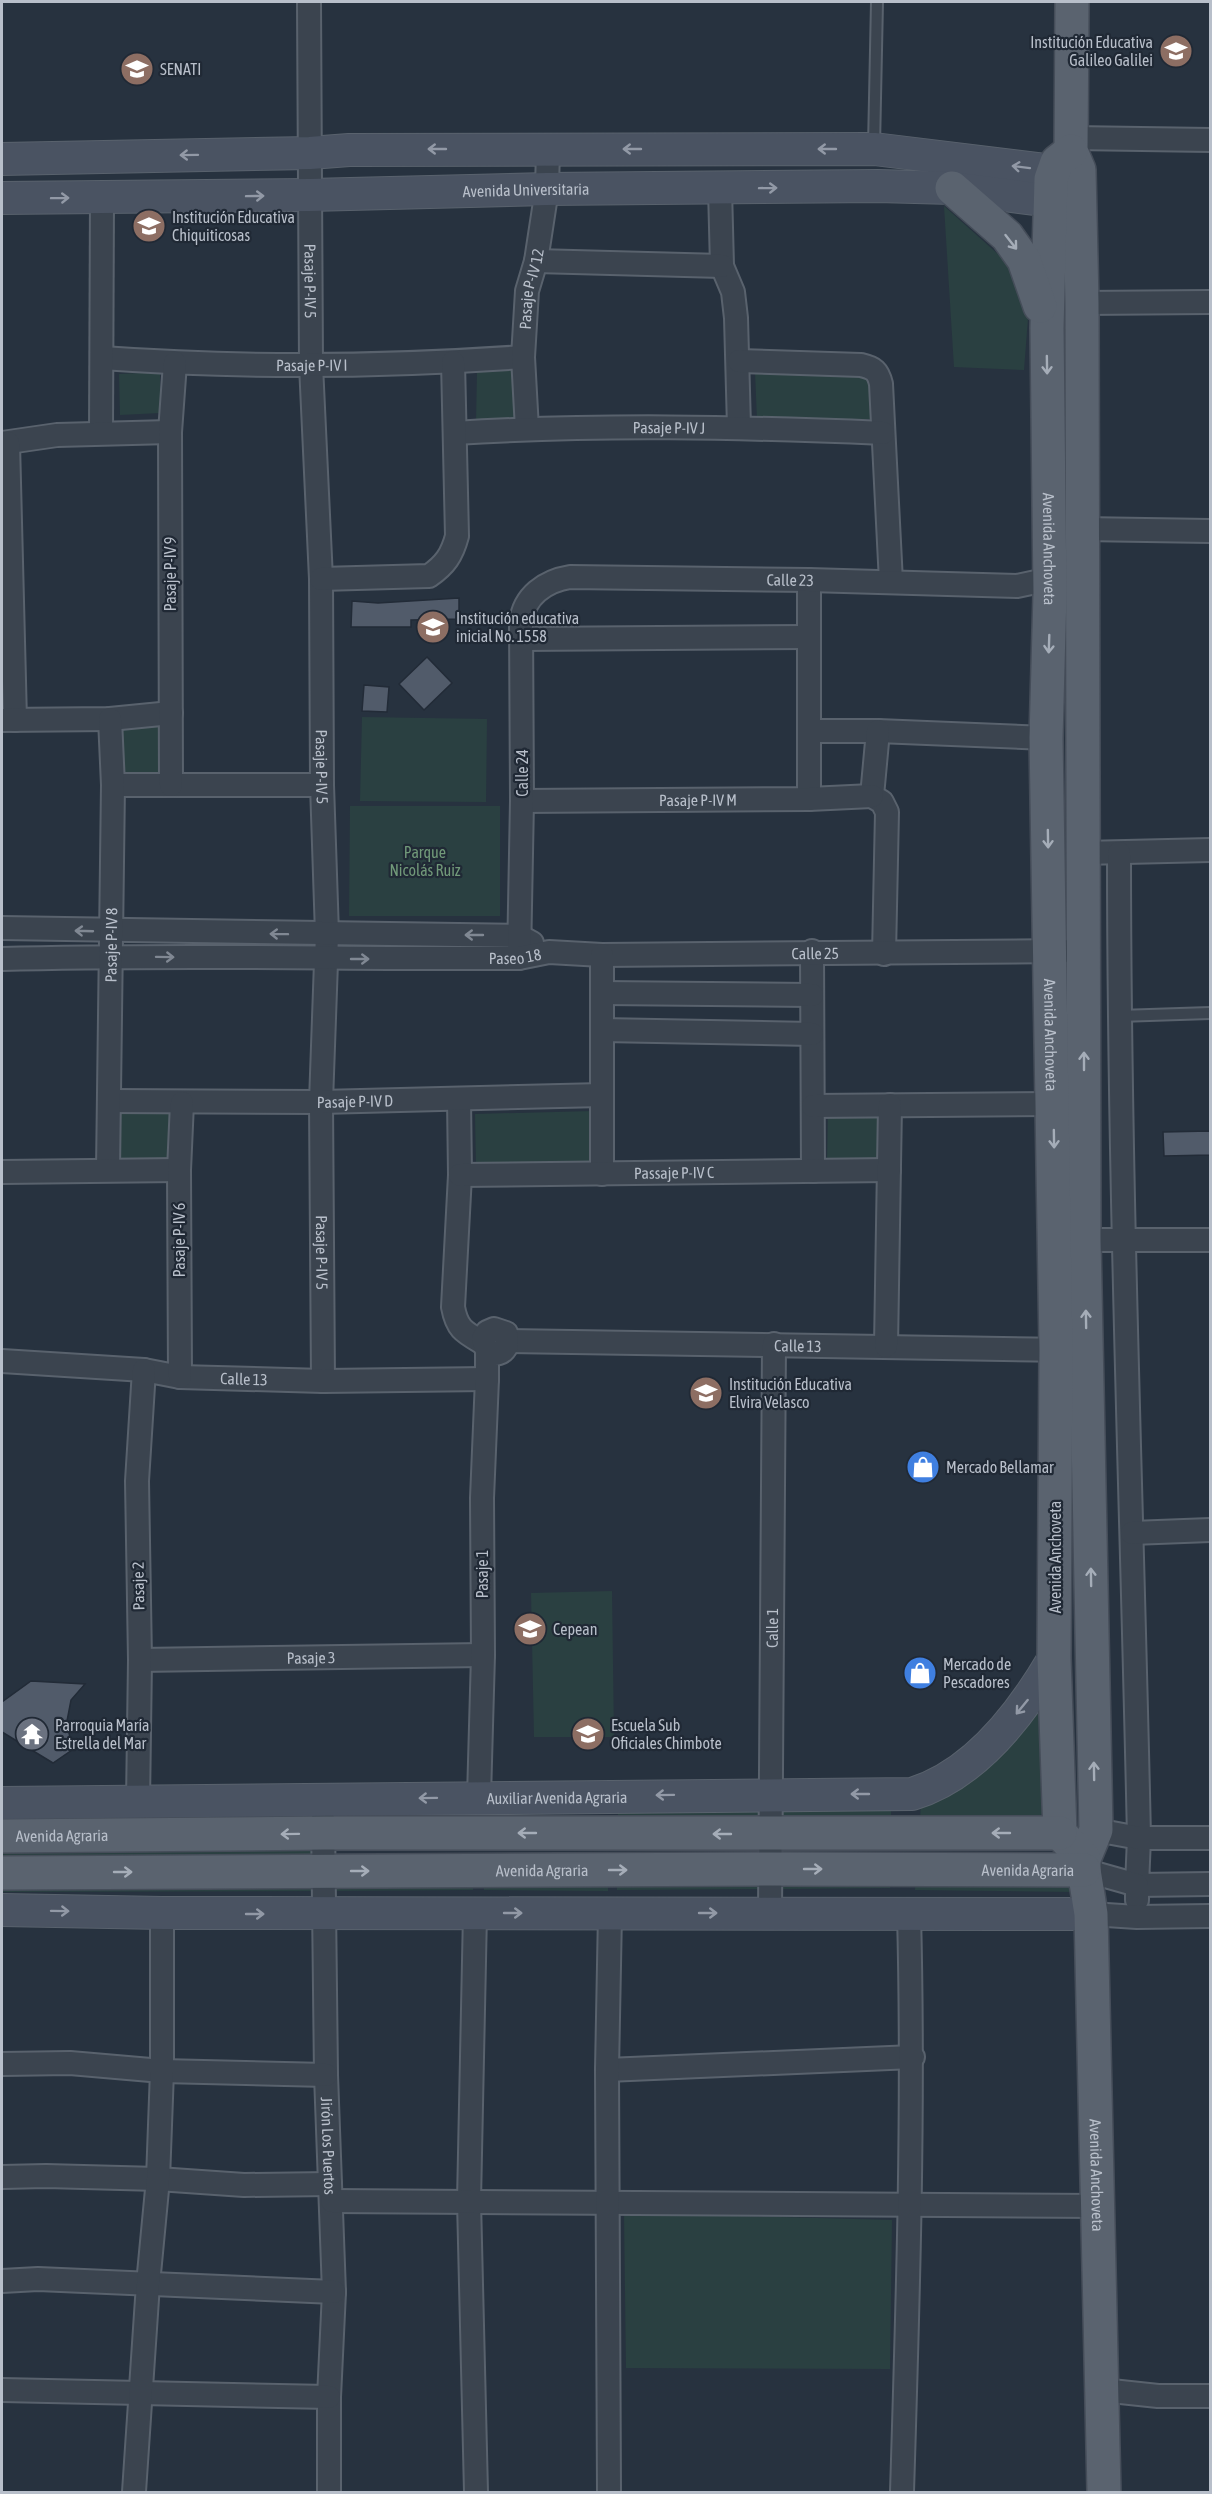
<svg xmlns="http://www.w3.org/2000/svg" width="1212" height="2494" viewBox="0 0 1212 2494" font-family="'Asap Condensed',sans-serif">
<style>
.green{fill:#2a4041}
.building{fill:#515b6a;stroke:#222b37;stroke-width:1.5}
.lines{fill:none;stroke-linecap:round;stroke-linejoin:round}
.lane-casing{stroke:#59626d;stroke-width:14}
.street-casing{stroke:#59626d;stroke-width:26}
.secondary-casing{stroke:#59626d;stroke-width:34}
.primary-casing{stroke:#454d59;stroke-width:36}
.lane{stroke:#3b444f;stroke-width:10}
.street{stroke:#3b444f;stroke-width:22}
.secondary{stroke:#4a5362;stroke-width:32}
.primary{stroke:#5a636f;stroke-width:33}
.oneway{stroke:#9299a6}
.oneway2{stroke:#a5adb8}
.oneway3{stroke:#808893}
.labels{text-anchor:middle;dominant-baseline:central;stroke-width:4.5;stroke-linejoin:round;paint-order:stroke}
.poi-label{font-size:16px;fill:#b8bfca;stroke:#202935;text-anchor:start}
.street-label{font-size:16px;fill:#b8bfca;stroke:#202935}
.park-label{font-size:16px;fill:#719979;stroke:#202935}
</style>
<rect width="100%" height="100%" fill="#27323f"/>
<path class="green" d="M944,206L1008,263L1029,306L1024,370L954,367Z
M873,369L874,419L757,420L755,371Z
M521,370L520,420L476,422L477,372Z
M160,372V413L120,415L119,374Z
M362,717L487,719L486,802L360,801Z
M164,722L165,774L119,777L120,724Z
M350,806H500V916H349Z
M120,1111L173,1112L171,1160L115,1161Z
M593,1111L594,1162L476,1165L475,1114Z
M828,1111H882L880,1161H827Z
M612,1591L614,1737H534L531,1593Z
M1044,1685L1048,1805L1034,1824L920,1822L921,1800Z
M761,1803L762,1824L618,1827V1806Z
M779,1804L891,1806V1826L778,1825Z
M319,1838V1867L2,1869V1840Z
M916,1870L1076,1873V1892L915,1890Z
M473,1872V1890L327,1891V1874Z
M766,1872V1889L617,1890V1873Z
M890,1872V1888L775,1889V1873Z
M484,1873H608V1891L484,1890Z
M320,1875L319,1891L2,1892V1876Z
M624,2213L892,2220L890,2369L626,2368Z"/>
<path class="building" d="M459,598V619L411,620V627H351L352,601L378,603Z
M427,657L452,683L424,710L399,684Z
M364,685L389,687L387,712L362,711Z
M1210,1131V1155L1164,1156L1163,1132Z
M31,1681L85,1684L71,1700L67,1721L72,1750L53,1763L2,1732V1702Z"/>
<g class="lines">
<defs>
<path id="lane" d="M874,146L877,2
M1119,1016L1210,1013"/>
<g id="street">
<path id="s1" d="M309,2L311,365L321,579L322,785L327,934L321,1102L323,1381"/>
<path d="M1073,138L1210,140"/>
<path d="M720,189L722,266L733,292L736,318L739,427"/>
<path d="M536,261L722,266"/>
<path d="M1082,303L1210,302"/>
<path id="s2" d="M102,358C242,368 383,367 523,357"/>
<path d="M739,361L861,365C874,368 878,371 881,384L891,582"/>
<path id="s3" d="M527,429L523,357L527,291L536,261L547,189L548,149"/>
<path d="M101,433L102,197"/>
<path id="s4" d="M455,433C598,424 741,427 883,433"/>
<path d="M2,443L57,435L170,432"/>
<path d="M8,443L15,720"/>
<path d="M1082,529L1210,531"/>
<path d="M321,579L429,576C445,565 452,555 457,536L453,362"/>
<path d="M521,639L808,637"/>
<path d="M2,720L110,719L171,713"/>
<path d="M809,731H878L1046,738"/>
<path d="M878,731L872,796L882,802L887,812L884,954"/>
<path d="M113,785H322"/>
<path d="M171,785L170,432L175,363"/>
<path d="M809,799V580"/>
<path id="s5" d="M522,801L809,799L872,796"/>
<path d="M1083,853L1210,850"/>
<path d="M1119,853C1119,1181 1132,1510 1139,1838L1137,1885L1210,1884"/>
<path d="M2,928L519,936L532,943"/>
<path d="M812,951L813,1171"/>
<path id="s6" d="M519,958L522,801L521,622C524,596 545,581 570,577L809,580L1017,586L1050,579"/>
<path id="s7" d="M2,959C174,954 346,959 519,958L549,952L602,955L1064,951"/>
<path d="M602,993L812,995"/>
<path d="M602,1030L812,1034"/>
<path d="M459,1099L460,1175L453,1307C457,1329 464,1332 483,1343"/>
<path id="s8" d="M109,1101L321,1102L602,1095"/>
<path d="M813,1106L1053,1104"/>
<path id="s9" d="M108,1170L113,785L110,719"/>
<path d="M2,1172L179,1170"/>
<path d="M602,1174V955"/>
<path id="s10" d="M460,1175L889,1170"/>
<path d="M1084,1240H1210"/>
<path id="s11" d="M508,1341L1070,1350"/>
<path d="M886,1346L890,1105"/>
<path id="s12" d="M2,1361L144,1370L180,1377L323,1381L487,1379"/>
<path d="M180,1377L179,1170L182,1103"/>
<path d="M1132,1533L1210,1530"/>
<path id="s13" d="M140,1660L483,1655"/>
<path d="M479,1797L483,1655L482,1498L487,1379V1351L483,1339L487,1332L494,1329L506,1333L507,1345C503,1354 495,1356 487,1351"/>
<path d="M138,1802L140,1660L137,1481L144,1370"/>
<path id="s14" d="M323,1819L326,2075L334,2292L329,2397V2492"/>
<path d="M1096,1830L1139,1838H1210"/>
<path d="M1084,1870L1137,1885V1900"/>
<path d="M475,1913L469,2201L476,2492"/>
<path id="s15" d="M770,1913L774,1344"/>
<path d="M1091,1914L1137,1917L1210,1916"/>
<path d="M2,2064L70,2063L162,2071L326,2075"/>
<path d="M607,2070L913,2057"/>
<path d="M2,2177L46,2176L158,2179L244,2185L330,2184"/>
<path d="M332,2201L1099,2206"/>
<path d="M2,2281L38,2279L334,2292"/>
<path d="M2,2390L329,2397"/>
<path d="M1102,2390L1158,2396H1210"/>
<path d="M134,2492L148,2284L158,2179L162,2071V1913"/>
<path d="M609,2492L607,2070L610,1913"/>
<path d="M902,2492C908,2299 914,2107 909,1914"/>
</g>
<g id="secondary">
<path d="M2,159L310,153L349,150L874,149L1079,174"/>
<path id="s16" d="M2,198L310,195L547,189L878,186L952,188L1050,201L1077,202"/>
<path id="s17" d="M2,1803L912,1794C975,1775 1022,1713 1054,1658"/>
<path d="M2,1910L162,1913L1091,1914"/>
</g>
<g id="primary">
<path id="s18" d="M1072,2L1071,151L1079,170L1082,303L1084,1240L1096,1830L1084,1859V1870L1091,1914L1104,2492"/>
<path id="s19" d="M1071,151L1057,162L1051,179L1047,328L1050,594L1046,738L1056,1349L1054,1658L1060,1833L1084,1859"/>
<path d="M952,188L1007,236L1024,260L1040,306"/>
<path id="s20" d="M2,1836L324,1833H1060"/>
<path id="s21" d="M2,1873L770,1869L1084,1870"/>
</g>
</defs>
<use href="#lane" class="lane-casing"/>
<use href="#street" class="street-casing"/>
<use href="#secondary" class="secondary-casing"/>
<use href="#primary" class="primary-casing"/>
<use href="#lane" class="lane"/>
<use href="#street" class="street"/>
<use href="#secondary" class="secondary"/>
<use href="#primary" class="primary"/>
</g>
<defs><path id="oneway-shaft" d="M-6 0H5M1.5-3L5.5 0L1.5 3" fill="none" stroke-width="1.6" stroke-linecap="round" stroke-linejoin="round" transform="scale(1.5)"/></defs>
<g class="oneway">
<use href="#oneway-shaft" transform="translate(437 149) rotate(180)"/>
<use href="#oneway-shaft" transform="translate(632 149) rotate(-180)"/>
<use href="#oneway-shaft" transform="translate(827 149) rotate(-180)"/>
<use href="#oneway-shaft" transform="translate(189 155) rotate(179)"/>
<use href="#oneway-shaft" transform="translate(1021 167) rotate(-173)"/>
<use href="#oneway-shaft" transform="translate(768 188) rotate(-1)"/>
<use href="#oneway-shaft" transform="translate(255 196) rotate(-1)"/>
<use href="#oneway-shaft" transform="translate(60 198) rotate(-1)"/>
<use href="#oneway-shaft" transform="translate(1022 1707) rotate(129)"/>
<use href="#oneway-shaft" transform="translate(860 1794) rotate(180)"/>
<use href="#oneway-shaft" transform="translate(665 1795) rotate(179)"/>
<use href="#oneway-shaft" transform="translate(428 1798) rotate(179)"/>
<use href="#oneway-shaft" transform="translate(60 1911) rotate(1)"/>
<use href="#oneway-shaft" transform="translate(513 1913)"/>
<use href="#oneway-shaft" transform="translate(708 1913)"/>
<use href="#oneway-shaft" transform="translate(255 1914)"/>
</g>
<g class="oneway2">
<use href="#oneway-shaft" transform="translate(1011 242) rotate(52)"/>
<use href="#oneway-shaft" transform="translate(1047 365) rotate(89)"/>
<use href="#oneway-shaft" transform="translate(1049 644) rotate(92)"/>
<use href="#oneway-shaft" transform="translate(1048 839) rotate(89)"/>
<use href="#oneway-shaft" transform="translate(1084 1061) rotate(-90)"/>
<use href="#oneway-shaft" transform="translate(1054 1139) rotate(89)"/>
<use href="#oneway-shaft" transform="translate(1086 1319) rotate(-91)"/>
<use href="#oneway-shaft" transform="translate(1091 1577) rotate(-91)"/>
<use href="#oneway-shaft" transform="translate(1094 1771) rotate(-91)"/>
<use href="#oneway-shaft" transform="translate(527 1833) rotate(-180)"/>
<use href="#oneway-shaft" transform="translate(1001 1833) rotate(180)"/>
<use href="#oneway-shaft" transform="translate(290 1834) rotate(179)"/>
<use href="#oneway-shaft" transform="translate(722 1834) rotate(-180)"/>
<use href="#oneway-shaft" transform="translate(813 1869)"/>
<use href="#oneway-shaft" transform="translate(618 1870)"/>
<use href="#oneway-shaft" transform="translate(360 1871)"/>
<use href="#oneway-shaft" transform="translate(123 1872)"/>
</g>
<g class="oneway3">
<use href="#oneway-shaft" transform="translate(84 931) rotate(-178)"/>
<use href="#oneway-shaft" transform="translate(279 934) rotate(-179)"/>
<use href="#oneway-shaft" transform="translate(474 935) rotate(-180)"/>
<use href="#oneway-shaft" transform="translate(165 957) rotate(1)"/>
<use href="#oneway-shaft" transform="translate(360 959)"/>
</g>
<defs>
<symbol id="school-disc" viewBox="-11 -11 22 22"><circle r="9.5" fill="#8d6e63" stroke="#202935"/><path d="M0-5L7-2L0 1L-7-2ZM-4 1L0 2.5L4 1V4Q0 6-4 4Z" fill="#fff"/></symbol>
<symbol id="university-disc" viewBox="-11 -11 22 22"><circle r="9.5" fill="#8d6e63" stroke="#202935"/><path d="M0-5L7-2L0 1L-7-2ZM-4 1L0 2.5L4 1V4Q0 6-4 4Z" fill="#fff"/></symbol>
<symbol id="shop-disc" viewBox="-11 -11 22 22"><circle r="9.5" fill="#3f7fe0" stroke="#202935"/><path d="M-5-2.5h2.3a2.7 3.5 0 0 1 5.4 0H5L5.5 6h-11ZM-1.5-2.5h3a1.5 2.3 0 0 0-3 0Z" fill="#fff"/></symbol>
<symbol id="temple-disc" viewBox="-11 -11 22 22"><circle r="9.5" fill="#6b7280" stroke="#202935"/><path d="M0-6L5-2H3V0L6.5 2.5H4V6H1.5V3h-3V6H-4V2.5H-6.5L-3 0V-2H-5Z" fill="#fff"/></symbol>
</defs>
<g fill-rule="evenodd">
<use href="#school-disc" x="1157" y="32" width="38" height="38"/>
<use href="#university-disc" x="118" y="50" width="38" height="38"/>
<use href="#school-disc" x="130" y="207" width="38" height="38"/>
<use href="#school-disc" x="414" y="608" width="38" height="38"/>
<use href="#school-disc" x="687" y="1374" width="38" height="38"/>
<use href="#shop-disc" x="904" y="1448" width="38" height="38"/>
<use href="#school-disc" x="511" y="1610" width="38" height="38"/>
<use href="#shop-disc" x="901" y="1654" width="38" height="38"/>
<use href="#temple-disc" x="13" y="1715" width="38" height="38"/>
<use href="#school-disc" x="569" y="1715" width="38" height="38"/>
</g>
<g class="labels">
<g class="poi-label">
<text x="1153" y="42" text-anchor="end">Institución Educativa<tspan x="1153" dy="18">Galileo Galilei</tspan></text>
<text x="160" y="69">SENATI</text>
<text x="172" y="217">Institución Educativa<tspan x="172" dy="18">Chiquiticosas</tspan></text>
<text x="456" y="618">Institución educativa<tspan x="456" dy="18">inicial No. 1558</tspan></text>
<text x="729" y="1384">Institución Educativa<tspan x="729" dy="18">Elvira Velasco</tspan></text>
<text x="946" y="1467">Mercado Bellamar</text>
<text x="553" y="1629">Cepean</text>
<text x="943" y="1664">Mercado de<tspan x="943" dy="18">Pescadores</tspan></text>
<text x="55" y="1725">Parroquia María<tspan x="55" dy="18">Estrella del Mar</tspan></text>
<text x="611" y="1725">Escuela Sub<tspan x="611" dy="18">Oficiales Chimbote</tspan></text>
</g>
<g class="street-label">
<text stroke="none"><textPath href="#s16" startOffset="524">Avenida Universitaria</textPath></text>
<text stroke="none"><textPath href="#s1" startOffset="279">Pasaje P-IV 5</textPath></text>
<text stroke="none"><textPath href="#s3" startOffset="141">Pasaje P-IV 12</textPath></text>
<text stroke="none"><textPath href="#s2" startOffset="210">Pasaje P-IV I</textPath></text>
<text stroke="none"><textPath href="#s4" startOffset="214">Pasaje P-IV J</textPath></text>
<text stroke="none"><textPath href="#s19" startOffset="406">Avenida Anchoveta</textPath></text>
<text transform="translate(170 574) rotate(-90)">Pasaje P-IV 9</text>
<text stroke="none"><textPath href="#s6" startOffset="628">Calle 23</textPath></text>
<text stroke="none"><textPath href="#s1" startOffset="765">Pasaje P-IV 5</textPath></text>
<text transform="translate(522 773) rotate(-90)">Calle 24</text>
<text stroke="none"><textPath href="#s5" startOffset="176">Pasaje P-IV M</textPath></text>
<text stroke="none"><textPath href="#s9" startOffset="225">Pasaje P-IV 8</textPath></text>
<text stroke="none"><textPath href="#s7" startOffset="814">Calle 25</textPath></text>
<text stroke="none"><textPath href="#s7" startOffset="513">Paseo 18</textPath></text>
<text stroke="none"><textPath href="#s19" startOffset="892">Avenida Anchoveta</textPath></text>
<text stroke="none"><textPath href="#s8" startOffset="246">Pasaje P-IV D</textPath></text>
<text stroke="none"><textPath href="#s10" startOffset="214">Passaje P-IV C</textPath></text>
<text transform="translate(179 1240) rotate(-90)">Pasaje P-IV 6</text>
<text stroke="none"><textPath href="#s1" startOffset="1251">Pasaje P-IV 5</textPath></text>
<text stroke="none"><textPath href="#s11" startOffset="290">Calle 13</textPath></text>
<text stroke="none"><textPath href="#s12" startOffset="243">Calle 13</textPath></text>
<text transform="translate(1055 1557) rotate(-90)">Avenida Anchoveta</text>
<text transform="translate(482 1574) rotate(-90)">Pasaje 1</text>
<text transform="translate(138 1586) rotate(-91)">Pasaje 2</text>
<text stroke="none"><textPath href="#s15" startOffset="285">Calle 1</textPath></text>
<text stroke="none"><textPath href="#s13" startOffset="171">Pasaje 3</textPath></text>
<text stroke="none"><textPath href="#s17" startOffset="555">Auxiliar Avenida Agraria</textPath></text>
<text stroke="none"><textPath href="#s20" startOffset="60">Avenida Agraria</textPath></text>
<text stroke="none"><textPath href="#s21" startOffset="540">Avenida Agraria</textPath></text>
<text stroke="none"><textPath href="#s21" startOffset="1026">Avenida Agraria</textPath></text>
<text stroke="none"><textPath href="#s14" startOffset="327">Jirón Los Puertos</textPath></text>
<text stroke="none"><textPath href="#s18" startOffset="2178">Avenida Anchoveta</textPath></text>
</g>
<g class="park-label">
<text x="425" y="852">Parque<tspan x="425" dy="18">Nicolás Ruiz</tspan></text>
</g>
</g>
<rect width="1212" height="2494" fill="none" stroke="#b8bfca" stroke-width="6"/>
</svg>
